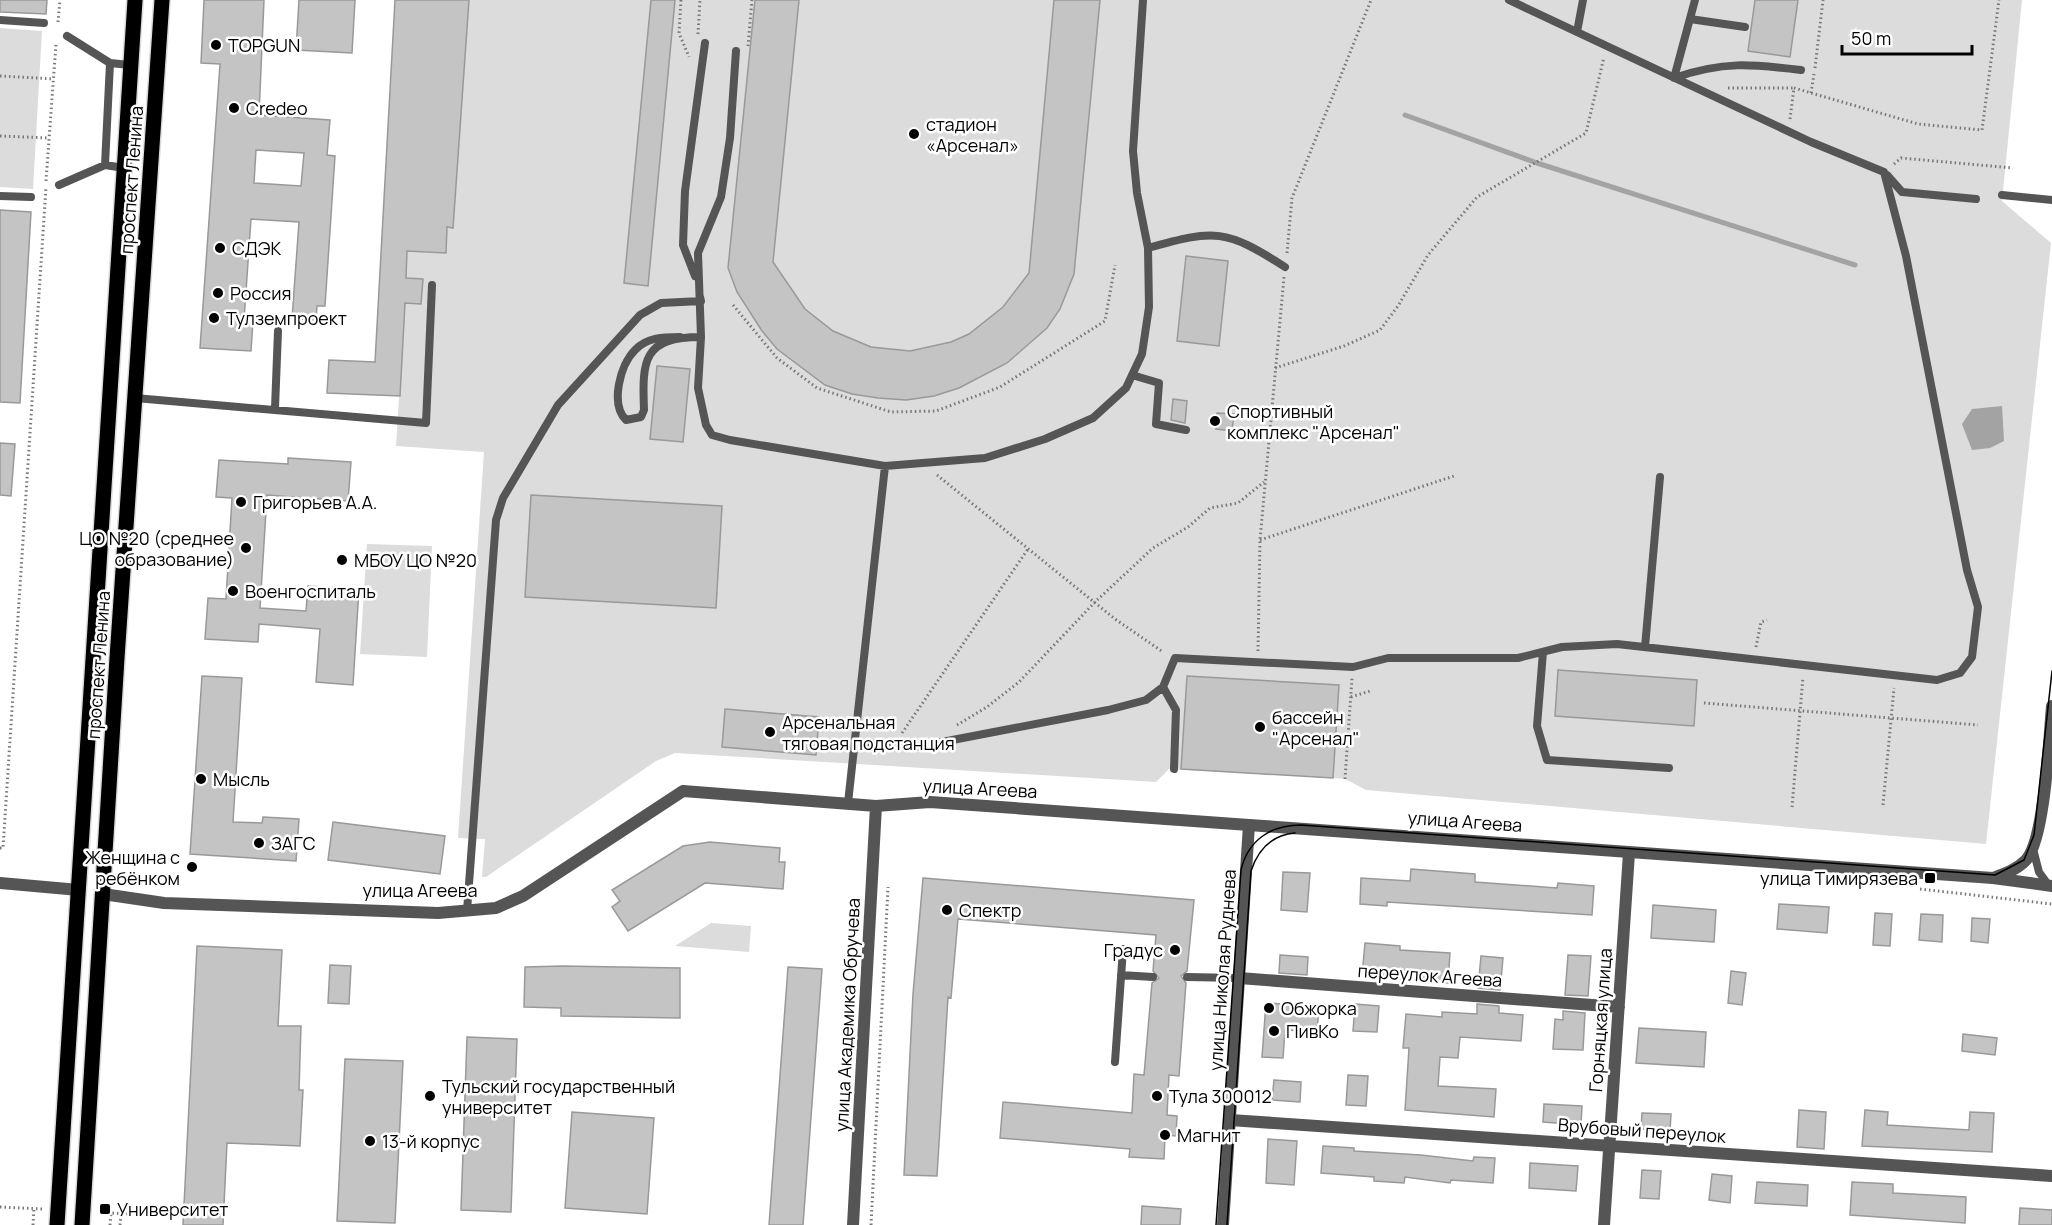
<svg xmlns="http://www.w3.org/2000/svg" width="2052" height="1225" viewBox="0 0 2052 1225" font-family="Manrope,sans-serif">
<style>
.green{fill:#dcdcdc}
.water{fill:#a3a3a3}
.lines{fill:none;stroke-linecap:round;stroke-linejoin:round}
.stream{stroke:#a3a3a3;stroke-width:5}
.building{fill:#c4c4c4;stroke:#999;stroke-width:1.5;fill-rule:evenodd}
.primary-casing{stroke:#dbdbdb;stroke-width:18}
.path{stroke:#777;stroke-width:3;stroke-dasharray:1.5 3;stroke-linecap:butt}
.service{stroke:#555;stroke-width:8}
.minor{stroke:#555;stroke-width:12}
.tertiary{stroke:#555;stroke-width:12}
.primary{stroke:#000;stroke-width:15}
.tram{stroke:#000;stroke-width:1.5}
.poi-dot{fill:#000;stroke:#fff;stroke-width:2}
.labels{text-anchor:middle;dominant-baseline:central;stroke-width:5;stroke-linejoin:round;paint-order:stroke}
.poi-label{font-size:18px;fill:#000;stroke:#fff;text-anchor:start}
.street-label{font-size:18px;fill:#000;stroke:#fff}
</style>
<rect width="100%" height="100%" fill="#fff"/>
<path class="green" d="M469,0H2022L2002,201L2051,243L1986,844L1366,790L1345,779L1333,778L1169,769L1156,782L675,753L656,761L486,877H482L485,839L458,838L484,452L396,446L405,303H421L423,279L406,278L407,251L446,253L447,227H453Z
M0,28L42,31L33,189L0,187Z
M367,544L432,546L427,657L360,654Z
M711,923L751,926L749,952L675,946Z"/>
<path class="water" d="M2002,406L2004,441L1990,448L1972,450L1962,424L1972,409Z"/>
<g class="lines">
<path class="stream" d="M1405,115L1537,163L1855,265"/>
</g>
<path class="building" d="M0,0H47L46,14L0,12Z
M204,0H264L259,115L330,120L327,155L335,156L325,306H317L316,320L292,319L299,222L251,219L244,320L253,321L251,351L200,348L220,64L201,63ZM256,150L304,153L301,186L254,183Z
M299,0H355L352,53L296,50Z
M395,0H469L453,228L447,227L446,253L407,251L406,278L423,279L421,304L405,303L400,396L327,393L329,360L375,362Z
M651,0H675L648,286L624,283Z
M755,0H799L773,262L805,309L833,331L871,347L910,351L951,342L969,334L1003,307L1029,273L1054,0H1100L1074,274L1060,309L1047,328L1007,363L959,388L934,396L906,400L878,398L852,394L825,385L777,349L762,331L737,292L728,268Z
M1755,0H1798L1790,57L1748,51Z
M0,210L31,212L20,403L0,402Z
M1186,256L1228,261L1219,346L1177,341Z
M657,366L690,369L683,442L650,439Z
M1173,399L1187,401L1185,423L1171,420Z
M1217,413L1234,414L1232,431L1216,429Z
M0,443L15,444L11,496L0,495Z
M288,458L351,462L348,501L267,495L260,608L306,611L308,586L359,589L353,685L316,682L320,629L259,624L258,642L205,639L208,598L226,599L232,498L216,497L219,460L288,464Z
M531,495L722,506L716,608L525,597Z
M1558,670L1697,680L1694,726L1555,716Z
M202,676L242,678L233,822L262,823L263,817L299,819L296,861L190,854Z
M1187,676L1339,685L1333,778L1181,769Z
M725,709L819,717L816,755L722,747Z
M333,822L445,836L440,874L328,860Z
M710,842L780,848L779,862H785L783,889L705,883L628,931L612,907L620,901L612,890L683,846Z
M1411,869L1475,874V882L1557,888L1558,883L1594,886L1592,915L1387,902V906L1360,904L1361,878L1410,881Z
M1283,872L1310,873L1307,912L1281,910Z
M923,878L1194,900L1187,971L1181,976L1186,983L1179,1076L1169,1075L1167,1115L1177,1116L1176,1136L1165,1135L1164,1159L1129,1157L1130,1149L1000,1138L1003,1102L1132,1113L1134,1074L1144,1075L1152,983L1159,978L1153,971L1156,935L958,919L951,998L948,997L937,1176L904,1175L913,994Z
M1779,904L1829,907L1827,933L1777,929Z
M1653,905L1716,910L1714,942L1651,938Z
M1875,913L1892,914L1890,946L1873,945Z
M1921,914L1943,915L1942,942L1919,940Z
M1972,918L1990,919L1988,943L1971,941Z
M1365,943L1400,946V950L1450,953L1448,983L1362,976Z
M197,946L282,950L278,1026H301L299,1090H303L300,1146L227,1143L223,1225H183Z
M1280,955L1308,957L1307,975L1279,973Z
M1568,955L1591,956L1588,996L1565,995Z
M1481,956L1503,958L1500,990L1478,988Z
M330,965L351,966L349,1004L328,1003Z
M562,966L680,968V1018L561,1016V1008L524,1007L525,967Z
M788,967L822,969L803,1225H769Z
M1731,971L1746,973L1742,1005L1728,1003Z
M1266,1003L1319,1006L1317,1032L1285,1030L1283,1058L1262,1057Z
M1355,1004L1379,1006L1377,1032L1353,1031Z
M1477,1004L1499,1006V1013L1523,1015L1521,1041L1460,1037L1458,1058L1440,1057L1438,1086L1496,1089L1494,1117L1405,1110L1409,1048H1403L1406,1014L1442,1017V1012L1477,1014Z
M1563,1011L1585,1013L1583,1050L1553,1049L1555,1019L1563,1020Z
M1639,1028L1706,1032L1704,1067L1636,1063Z
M1963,1034L1997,1038L1995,1055L1962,1051Z
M467,1037L517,1039L511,1212L461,1210Z
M345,1059L403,1061L395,1223L337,1221Z
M1348,1075L1368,1076L1366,1106L1346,1105Z
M1274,1080L1301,1082L1300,1102L1272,1100Z
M1544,1104L1582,1106L1581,1125L1543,1122Z
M1799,1110L1826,1112L1824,1149L1797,1147Z
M1865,1110L1888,1112L1887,1125L1969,1130L1970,1112L1994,1113L1992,1152L1862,1146Z
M572,1112L654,1118L647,1214L565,1208Z
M1642,1113L1671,1114L1670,1131L1641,1129Z
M1268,1139L1297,1141L1294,1185L1266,1183Z
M1323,1146L1354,1148V1151L1421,1155L1473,1161L1474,1157L1495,1158L1493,1183L1451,1180L1450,1183L1405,1177L1404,1183L1374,1181V1177L1321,1173Z
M1530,1163L1578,1166L1576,1191L1529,1188Z
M1642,1170L1661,1171L1659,1199L1640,1198Z
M1712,1174L1732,1176L1730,1203L1709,1200Z
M1757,1182L1808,1185L1807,1206L1755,1203Z
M1852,1182L1893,1184V1193L1966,1197L1965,1223L1850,1215Z
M1142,1206L1181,1209L1180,1225H1141Z
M2020,1208L2052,1210V1225H2019Z"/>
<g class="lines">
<defs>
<path id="primary" d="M57,1225L135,0
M82,1225L117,658L162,0"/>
</defs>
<use href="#primary" class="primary-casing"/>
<path class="path" d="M681,0L679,33L689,57
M58,22L60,0
M698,34L700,0
M748,46L752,0
M1815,68L1823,0
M0,76L54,79
M1728,88H1793
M1794,88L1918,124L1982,130L1999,0
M1811,93L1814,74
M1790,119L1794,88
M0,136L49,138
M1894,164L1901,158L2013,168
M46,181L56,44
M1287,253L1292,198L1371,0
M733,305L777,358L817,388L891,412L936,411L1000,387L1105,321L1115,265
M1275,368L1344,346L1380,330L1398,306L1428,255L1477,197L1586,133L1604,57
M937,475L1115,619L1163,652
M176,538L193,539
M1260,540L1454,476
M1756,647L1761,622L1767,620
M1258,651L1260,540L1284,277
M1351,697L1370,691
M1704,703L1978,725
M957,725L987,707L1019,682L1095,602L1153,548L1188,527L1210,508L1238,503L1264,482
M902,733L1028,549
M1345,779L1352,678
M1883,805L1894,688
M1792,807L1803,677
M0,848H3L46,187
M1920,889L2052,904
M0,1207L42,1209
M33,1225L34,1208
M110,1225L111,1213L147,1215
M120,1225L121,1214
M871,1225L888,887"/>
<path class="service" d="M1690,19L1745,27
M0,20L44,23
M1577,32L1583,0
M67,36L110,63L130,65
M736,51L730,138L721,197L698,253L701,337L698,388L706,425L712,435L730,440L885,466L985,458L1045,439L1093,418L1126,388L1142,354L1149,307L1148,248L1137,193L1133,151L1143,0
M1674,78C1723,61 1751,64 1801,70
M1674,78L1695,0
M105,165L110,63
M1887,175L1902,192L1976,199
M59,185L105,165L124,168
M2002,195L2052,200
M0,196L31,197
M1148,248C1215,229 1226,229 1285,267
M695,276L683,245L685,191L705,43
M680,337C664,337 647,337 635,350C620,365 610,404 626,420L641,417L644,410C642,360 643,337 701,337
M1132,375L1159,383L1156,424L1186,430
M135,398L426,423L432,285
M275,408L278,331
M1645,647L1660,477
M1543,652L1537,726L1547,760L1669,768
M1163,687L1176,710L1174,769
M855,742L916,747L1108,710L1146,700L1163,687L1175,658L1353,667L1388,658H1518L1562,647L1617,644L1937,680L1960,673L1972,657L1978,607L1967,570L1906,256L1884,172L1811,142L1509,0
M848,803L885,466
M2033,849L2039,872L2049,886
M467,911L496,520L503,498L558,405L640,315L661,303L701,301L700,297
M1121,975L1153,977
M1187,977L1239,978
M1115,1062L1123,949"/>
<path class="minor" d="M1993,878L2052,886
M0,883L79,890
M103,894L164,903L438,913L496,908L523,896L683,791L876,806L930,802L1249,825
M1239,978L1619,1007
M1230,1120L2052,1176
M853,1225L876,806
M1604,1225L1629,853"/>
<path class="tertiary" d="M1223,1225L1249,825L1993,878C2004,874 2016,870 2025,861C2045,842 2049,738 2052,706"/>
<use href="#primary" class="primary"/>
<path class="tram" d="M1216,1225L1241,870C1248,840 1271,825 1301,825L1995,875L2024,860L2034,835L2052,671
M1227,1225L1251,871C1258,850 1271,835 1295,833"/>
</g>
<g class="poi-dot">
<circle cx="216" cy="45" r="6"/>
<circle cx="234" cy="108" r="6"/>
<circle cx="914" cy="134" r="6"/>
<circle cx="220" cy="248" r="6"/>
<circle cx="218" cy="293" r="6"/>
<circle cx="214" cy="318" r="6"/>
<circle cx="1215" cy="421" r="6"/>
<circle cx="241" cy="502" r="6"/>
<circle cx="246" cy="548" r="6"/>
<circle cx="342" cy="560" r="6"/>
<circle cx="233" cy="591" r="6"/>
<circle cx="1260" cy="727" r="6"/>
<circle cx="770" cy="732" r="6"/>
<circle cx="201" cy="779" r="6"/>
<circle cx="259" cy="843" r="6"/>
<circle cx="192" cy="867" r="6"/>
<rect x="1924" y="872" width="12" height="12" rx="3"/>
<circle cx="947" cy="910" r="6"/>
<circle cx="1175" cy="950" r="6"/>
<circle cx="1269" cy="1008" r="6"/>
<circle cx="1274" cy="1031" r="6"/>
<circle cx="430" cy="1096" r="6"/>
<circle cx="1157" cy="1096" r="6"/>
<circle cx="1165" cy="1135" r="6"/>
<circle cx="370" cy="1141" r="6"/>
<rect x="99" y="1203" width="12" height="12" rx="3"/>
</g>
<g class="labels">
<g class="poi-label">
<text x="228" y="45">TOPGUN</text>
<text x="246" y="108">Credeo</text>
<text x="926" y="124">стадион<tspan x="926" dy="21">«Арсенал»</tspan></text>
<text x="232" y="248">СДЭК</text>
<text x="230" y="293">Россия</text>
<text x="226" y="318">Тулземпроект</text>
<text x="1227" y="411">Спортивный<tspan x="1227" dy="21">комплекс "Арсенал"</tspan></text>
<text x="253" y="502">Григорьев А.А.</text>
<text x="234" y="538" text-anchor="end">ЦО №20 (среднее<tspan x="234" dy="21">образование)</tspan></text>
<text x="354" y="560">МБОУ ЦО №20</text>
<text x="245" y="591">Военгоспиталь</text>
<text x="1272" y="717">бассейн<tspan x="1272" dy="21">"Арсенал"</tspan></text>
<text x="782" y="722">Арсенальная<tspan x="782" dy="21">тяговая подстанция</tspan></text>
<text x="213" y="779">Мысль</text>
<text x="271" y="843">ЗАГС</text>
<text x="180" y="857" text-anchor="end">Женщина с<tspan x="180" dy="21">ребëнком</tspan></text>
<text x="1918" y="878" text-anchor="end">улица Тимирязева</text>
<text x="959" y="910">Спектр</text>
<text x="1163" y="950" text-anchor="end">Градус</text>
<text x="1281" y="1008">Обжорка</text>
<text x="1286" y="1031">ПивКо</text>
<text x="442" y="1086">Тульский государственный<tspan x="442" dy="21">университет</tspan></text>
<text x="1169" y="1096">Тула 300012</text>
<text x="1177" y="1135">Магнит</text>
<text x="382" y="1141">13-й корпус</text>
<text x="117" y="1209">Университет</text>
</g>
<g class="street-label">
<text transform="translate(131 180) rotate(-86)">проспект Ленина</text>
<text transform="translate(98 665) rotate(-86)">проспект Ленина</text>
<text transform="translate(980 788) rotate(3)">улица Агеева</text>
<text transform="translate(1465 821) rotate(4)">улица Агеева</text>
<text x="420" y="890">улица Агеева</text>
<text transform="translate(1222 970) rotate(-86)">улица Николая Руднева</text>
<text transform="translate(1430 975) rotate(4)">переулок Агеева</text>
<text transform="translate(847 1015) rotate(-87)">улица Академика Обручева</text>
<text transform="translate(1600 1020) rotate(-86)">Горняцкая улица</text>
<text transform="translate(1642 1130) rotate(4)">Врубовый переулок</text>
</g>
</g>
<path d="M1842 45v9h130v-9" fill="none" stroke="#000000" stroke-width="3"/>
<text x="1851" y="45" font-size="18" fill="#000000" stroke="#ffffff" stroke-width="4.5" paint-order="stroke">50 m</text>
</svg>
